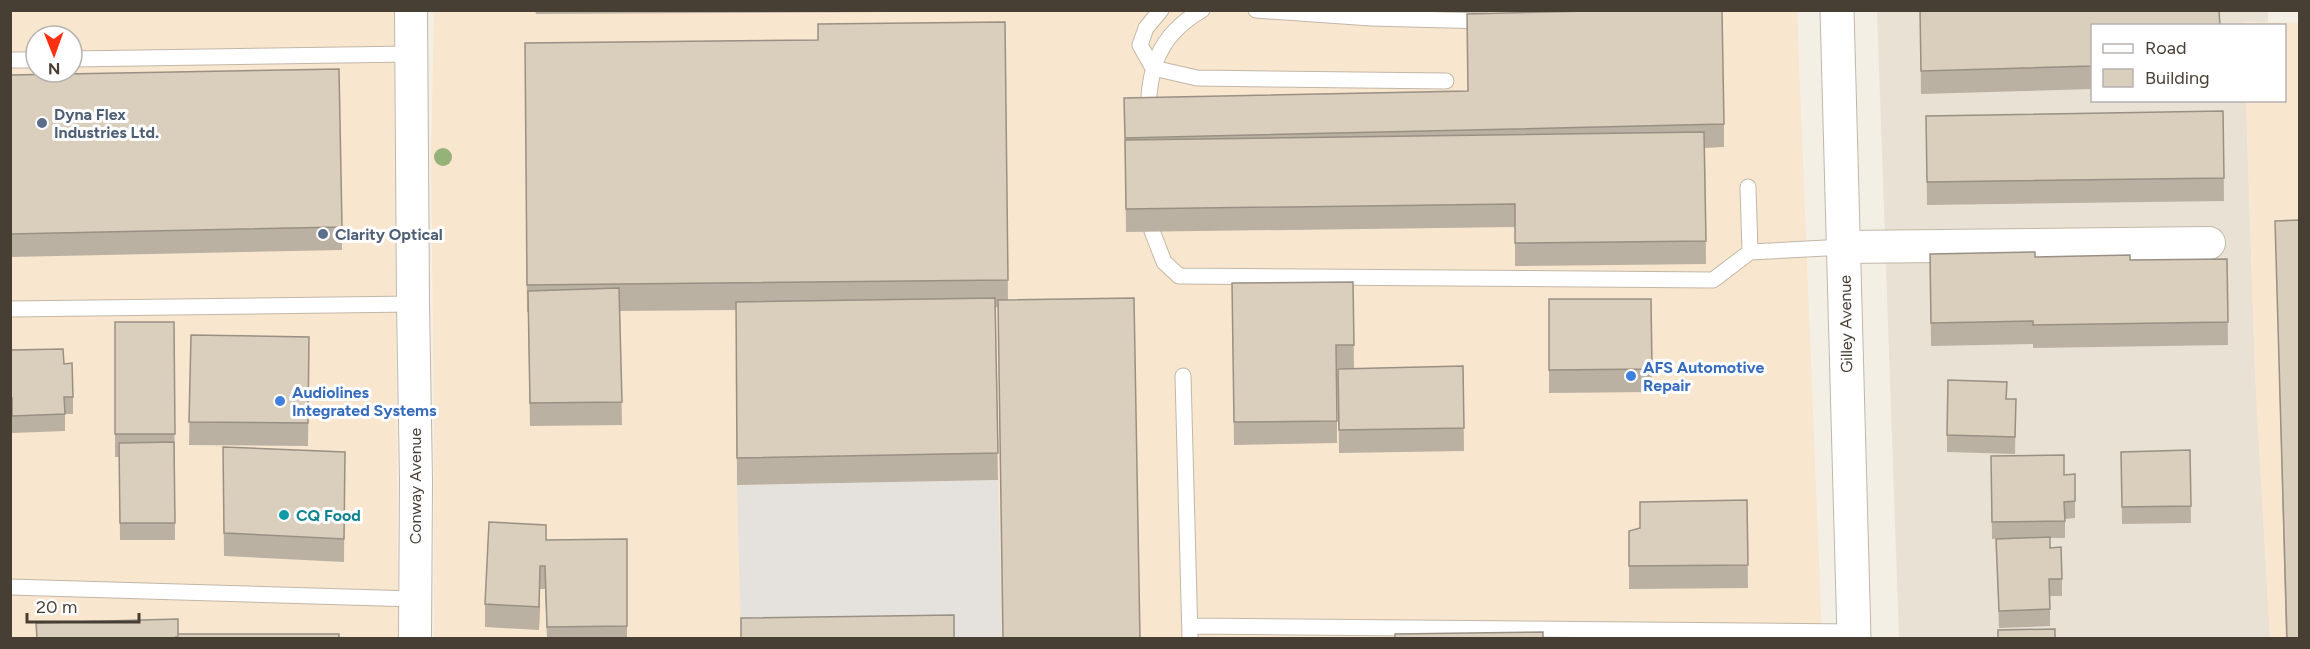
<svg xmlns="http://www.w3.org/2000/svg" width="2310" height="649" viewBox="0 0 2310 649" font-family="Figtree,sans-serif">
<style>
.residential{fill:#e9e1d3}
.commercial{fill:#f9e6ce;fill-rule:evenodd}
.parking{fill:#e5e2de}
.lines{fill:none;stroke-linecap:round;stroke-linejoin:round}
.service-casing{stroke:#c1b7a7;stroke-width:17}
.minor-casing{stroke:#c1b7a7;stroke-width:34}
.tertiary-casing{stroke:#c1b7a7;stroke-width:35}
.service{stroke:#fff;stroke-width:15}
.minor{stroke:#fff;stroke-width:32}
.tertiary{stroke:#fff;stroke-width:33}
.tree{fill:#95b279}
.wall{fill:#bbb1a2}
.shaded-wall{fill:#999084}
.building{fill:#dacebc;stroke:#999084;stroke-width:1.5}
.service-dot{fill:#5c6f8a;stroke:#fff;stroke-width:2}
.shop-dot{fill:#3f7fe0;stroke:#fff;stroke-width:2}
.culture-dot{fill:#0f9aa8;stroke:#fff;stroke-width:2}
.labels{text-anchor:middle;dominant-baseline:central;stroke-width:6;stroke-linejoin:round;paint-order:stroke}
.service-label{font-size:16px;font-weight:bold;fill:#4e5e75;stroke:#fff;text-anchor:start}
.street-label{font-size:16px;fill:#483f34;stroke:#fff}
.shop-label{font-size:16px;font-weight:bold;fill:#366cbe;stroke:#fff;text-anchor:start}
.culture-label{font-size:16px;font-weight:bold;fill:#0d838f;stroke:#fff;text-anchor:start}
</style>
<rect width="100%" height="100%" fill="#f4efe5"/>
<path class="residential" d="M1877,11H2268V23H2243V25L2092,26V100L2246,101L2255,373L2270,638H1899Z"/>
<path class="commercial" d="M10,11H394L398,638H11ZM36,36H72V72H36Z
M434,11H1797L1822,638H434V427L431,157Z
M2243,22L2299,23V638H2270L2255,373L2246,101L2284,100V26L2243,25Z"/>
<path class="parking" d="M998,480L1002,637L741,638L737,485Z"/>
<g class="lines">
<defs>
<path id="service" d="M1161,10L1146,28L1140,45L1153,68L1197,78L1446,81
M1256,10L1371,18L1487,21
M72,59L411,54
M10,60H36
M1148,119C1148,70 1157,36 1202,10
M1748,187L1750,252
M1152,231L1164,262L1179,276L1713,280L1750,252L1845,247
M10,309L413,304
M1183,376L1190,638
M10,587L415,599
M1190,626L1853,632"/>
<path id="minor" d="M411,10L413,304L416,481L415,638
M1845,247L2209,243"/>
<path id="tertiary" d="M1837,10L1854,638"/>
</defs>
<use href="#service" class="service-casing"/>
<use href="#minor" class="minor-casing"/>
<use href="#tertiary" class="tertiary-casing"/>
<use href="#service" class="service"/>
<use href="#minor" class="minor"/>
<use href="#tertiary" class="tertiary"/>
</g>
<circle class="tree" cx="443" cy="157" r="9"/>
<path class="wall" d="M535,10H1084V11L536,14Z
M1920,10L2092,26V89L1921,94Z
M1467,14L1724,124V147L1705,148L1706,264L1515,266V227L1126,232L1124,98L1468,91Z
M1005,22L1008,300L998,307H995L998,480L737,485L736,310L620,311L622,425L530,426L528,312H527L525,43L818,40Z
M10,75L342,227V250L10,257Z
M2223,111L2224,201L1927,205L1926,116Z
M2275,221L2300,639H2286Z
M1930,254L2130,260L2227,259L2228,345L2033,348V344L1931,346Z
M1353,282L1354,368H1337V443L1234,445L1232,283Z
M1549,299H1651L1652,392L1549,393Z
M115,322H174L175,540H120L119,457H115Z
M191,335L309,337L308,446L189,445Z
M11,350L64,364L73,397V414H65V431L12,433V415H10Z
M1463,366L1464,451L1339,453L1338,369Z
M2007,399H2016L2015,454L1947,452V435Z
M223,447L345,452L344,562L224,556Z
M2190,450L2191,523L2122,524L2121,452Z
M1991,456L2064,475L2075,474V518L2065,519V538H2050V548L2062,579V596H2050V626L1999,628L1996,539L2021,538L1992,539Z
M1747,500L1748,588L1629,589V531Z
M627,539V639H547L545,589H540L539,630L485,627V604L546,540Z"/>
<path class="shaded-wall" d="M540,566V589L539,630V607Z"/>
<path class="building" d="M1632,10H1722L1724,124L1125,138L1124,98L1468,91L1467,14Z
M1920,10H2219L2220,26H2092V66L1921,71Z
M1005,22L1008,280L527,285L525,43L818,40V24Z
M339,69L342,227L10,234V75Z
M2223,111L2224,178L1927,182L1926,116Z
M1704,132L1706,241L1515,243V204L1126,209L1125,140Z
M2300,220V639H2287L2275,221Z
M2035,252V257L2130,255V260L2227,259L2228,322L2033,325V321L1931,323L1930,254Z
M1353,282L1354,345H1336L1337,421L1234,422L1232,283Z
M619,288L622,402L530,403L528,291Z
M995,298L998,453L737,458L736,302Z
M1134,298L1140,639H1003L998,300Z
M1549,299H1651L1652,369L1549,370Z
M115,322H174L175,434H115Z
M191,335L309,337L308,423L189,422Z
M63,349L64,364L72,363L73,397H64L65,414L12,416V398H10L11,350Z
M1463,366L1464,428L1339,430L1338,369Z
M1948,380L2007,382L2006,399H2016L2015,437L1947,435Z
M174,442L175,523H120L119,443Z
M223,447L345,452L344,539L224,533Z
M2190,450L2191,506L2122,507L2121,452Z
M2064,455V475L2075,474V501L2064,502L2065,521L1992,522L1991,456Z
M1747,500L1748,565L1629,566V531L1640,528V502Z
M489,522L546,525V540L627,539V626L547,627L545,566H540L539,607L485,604Z
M2050,537V548L2061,547L2062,579H2049L2050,609L1999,611L1996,539Z
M954,615V639H741V618Z
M178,619V636V634H339V639H179L178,637H176V639H37L36,623Z
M2055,629V639H1998V630Z
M1543,632V639H1395V634Z"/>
<g class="service-dot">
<circle cx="42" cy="123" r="6"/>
<circle cx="323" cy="234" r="6"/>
</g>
<g class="shop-dot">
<circle cx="1631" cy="376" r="6"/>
<circle cx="280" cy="401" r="6"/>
</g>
<circle class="culture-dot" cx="284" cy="515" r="6"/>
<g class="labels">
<g class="service-label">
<text x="54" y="114">Dyna Flex<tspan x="54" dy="18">Industries Ltd.</tspan></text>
<text x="335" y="234">Clarity Optical</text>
</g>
<g class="street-label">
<text transform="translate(1846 324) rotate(-91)">Gilley Avenue</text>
<text transform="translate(415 486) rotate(-90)">Conway Avenue</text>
</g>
<g class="shop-label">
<text x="1643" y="367">AFS Automotive<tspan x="1643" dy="18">Repair</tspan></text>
<text x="292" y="392">Audiolines<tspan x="292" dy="18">Integrated Systems</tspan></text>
</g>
<g class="culture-label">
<text x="296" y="515">CQ Food</text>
</g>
</g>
<rect width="2310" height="649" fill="none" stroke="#483f34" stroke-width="24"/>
<rect x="2091" y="24" width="195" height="78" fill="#ffffff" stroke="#b6b2ae" stroke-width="1.5"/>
<rect x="2103" y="44" width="30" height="9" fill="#ffffff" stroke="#b6b2ae" stroke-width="1.5"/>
<text x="2145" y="54" font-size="18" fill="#483f34">Road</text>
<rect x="2103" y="69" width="30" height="18" fill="#dacebc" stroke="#b6b2ae" stroke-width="1.5"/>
<text x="2145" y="84" font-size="18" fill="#483f34">Building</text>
<g transform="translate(54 54) rotate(179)"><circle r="28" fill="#ffffff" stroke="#b6b2ae" stroke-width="1.5"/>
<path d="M0-4.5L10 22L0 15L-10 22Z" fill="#ff2f12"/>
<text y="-9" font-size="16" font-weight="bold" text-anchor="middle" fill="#483f34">N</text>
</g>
<path d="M27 613v9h112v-9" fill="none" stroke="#483f34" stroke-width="3"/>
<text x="36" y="613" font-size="18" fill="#483f34" stroke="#ffffff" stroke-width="4.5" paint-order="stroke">20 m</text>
</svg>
